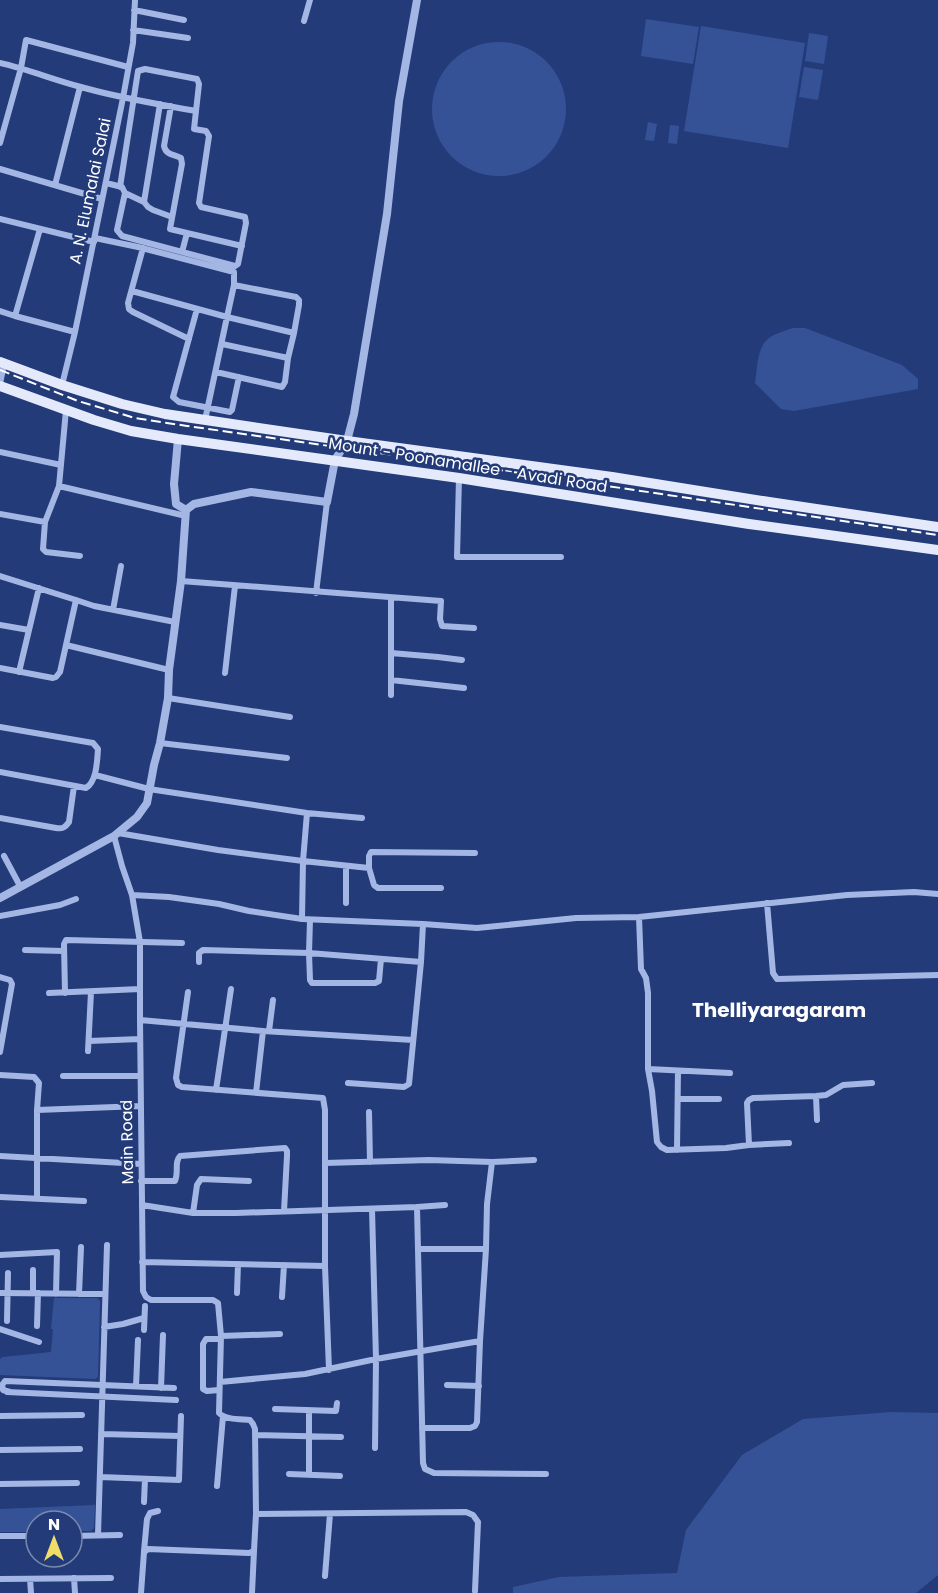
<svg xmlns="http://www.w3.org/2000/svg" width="938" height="1593" viewBox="0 0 938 1593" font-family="Poppins,sans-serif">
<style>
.green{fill:#365297}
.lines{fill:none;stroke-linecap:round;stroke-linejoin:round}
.minor{stroke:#a4b7e4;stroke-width:6}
.tertiary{stroke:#a4b7e4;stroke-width:8}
.primary{stroke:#e4eafc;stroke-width:10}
.rail{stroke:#fff;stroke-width:2;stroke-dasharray:10 4.5;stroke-linecap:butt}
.labels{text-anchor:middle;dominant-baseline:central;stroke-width:5;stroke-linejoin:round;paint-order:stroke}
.street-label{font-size:16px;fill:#fff;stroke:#233b79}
.quarter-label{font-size:20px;font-weight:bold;fill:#fff;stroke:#233b79}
</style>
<rect width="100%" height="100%" fill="#233b79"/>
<path class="green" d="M646,19L699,27L693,64L641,56Z
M701,26L805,43L788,148L684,131Z
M809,33L828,36L824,64L805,61Z
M432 109a67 67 0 1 1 134 0a67 67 0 1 1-134 0Z
M804,67L823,70L818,100L799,97Z
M648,122L657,124L654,141L645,140Z
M670,125L679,126L677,144L668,143Z
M793,328H805L902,365L918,379V389L794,411L781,409L755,383C758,366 756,343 774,335C780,332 787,330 793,328Z
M54,1298H97L100,1301L98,1377L95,1379L0,1375V1359L3,1357L51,1352L53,1329H51Z
M891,1412L938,1413V1575L916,1593H513V1587L559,1577L677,1573L686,1530L742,1455L803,1419Z
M95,1505L94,1528L91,1531H72V1521H36V1532H0V1509Z"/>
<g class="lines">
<path class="minor" d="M134,10L184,20
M304,21L310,0
M133,30L188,38
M0,63C27,69 54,80 81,87C119,98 158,104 196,111
M171,106L164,146C166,155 173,154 181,158L182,164L170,229L242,246
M0,143L21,68L26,40L128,67
M0,169L102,199
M106,183L122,187L125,193L144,202L148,207L153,210L172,217
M55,185L80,87
M120,187L138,71L145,69L197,79L199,84L194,129L206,131L209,136L199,203L201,207L245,217L246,223L238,264L235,266L122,236L117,230L125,193
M144,202L160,104
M0,219L94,242
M40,229L15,316L75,332
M95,238L138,247L234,272V285L296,297L299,300V305L294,333
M143,248L128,303L129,309L133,312L189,339
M182,252L187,233
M132,291L227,317L205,420
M197,309L173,397L179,402L230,412L232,410L239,377
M0,311L15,316
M222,344L288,358
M216,372L282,387L285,382L288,358L294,333L227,317L234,285
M0,384L4,364
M62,385L75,332L123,98L133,43L135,0
M66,410L59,486L45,522L43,549L46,552L80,556
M0,452L61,465
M459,478L457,557H561
M59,486L186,516
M0,514L45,522
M0,576L76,600L94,606L175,622
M181,581L441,601L440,619L442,626L474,628
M316,593L327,502
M113,610L121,566
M0,625L29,630
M66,645L169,670
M391,653L438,657L462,660
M0,668L53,678L56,677L60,672L76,600
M19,672L39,588
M225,673L235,586
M391,680L464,688
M391,695V598
M168,698L290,717
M0,727L93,743L98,749C97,761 97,781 86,788L0,772
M160,743L287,758
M95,775L149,789L307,813L362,818
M307,813L303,861L369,868V856L371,852L475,853
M0,818L56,828C62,829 65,828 69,822L74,786
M118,833L218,850L303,861L302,919
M114,836L122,866L132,895L140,942V1020L143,1291L146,1297L151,1300H213L218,1303L221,1336L219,1413C226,1420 240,1419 250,1420L253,1424L255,1429L256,1514L254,1551L249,1553L148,1549L144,1552L141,1593
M4,856L20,886
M369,868L374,885L378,888H441
M132,895L169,897L219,904L249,911L302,919L423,924L477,928L576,918L639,917L847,895L914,892L938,894
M346,903V866
M767,903L773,973L777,979L938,975
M0,916L60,905L76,899
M639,917L641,969L646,978L648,993V1069L652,1091L657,1142L661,1147L667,1150L726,1148L749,1145L747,1103L749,1100L753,1098L816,1096L826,1095L843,1085L872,1083
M310,920L309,953L421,962L409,1084L404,1087L348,1083
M25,950L64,951
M199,962V953L203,950L309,953L310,980L312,983H375L379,981L381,959
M421,962L423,924
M0,977L10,980L12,984L0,1052
M188,992L176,1078L178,1085L182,1087L323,1098L325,1110V1266L329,1370
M49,993L140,989
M65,993L64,944L66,940L182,943
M140,1020L263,1031L413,1040
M269,1031L273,1000
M89,1041L140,1039
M88,1051L91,992
M648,1069L730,1073
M0,1075L34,1077L39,1083L37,1110V1198
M63,1076H140
M216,1090L231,989
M256,1093L263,1031
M816,1096L817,1120
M678,1099H719
M37,1110L141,1106
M369,1112L370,1162
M749,1145L789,1143
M677,1150L678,1071
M0,1156L141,1164
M325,1163L429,1160L492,1162L534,1160
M141,1181H175C179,1172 174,1162 180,1156L285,1148L287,1151V1156L284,1211
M0,1197L84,1201
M142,1205L193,1213H236L417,1207L423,1463L425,1469L434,1473L546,1474
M417,1207L445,1205
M372,1209L376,1359L375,1448
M193,1213L197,1185L201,1179L249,1181
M419,1249H486L487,1204L492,1162
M0,1255L57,1252L56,1294
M142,1262L325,1266
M0,1293L105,1294
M33,1293V1270
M237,1293L238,1264
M79,1294L81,1247
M282,1297L284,1265
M7,1321L8,1273
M37,1326L38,1293
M104,1327L123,1324L144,1318
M0,1329L39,1342
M144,1330L145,1306
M221,1336L280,1334
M220,1382L305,1374L376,1359L480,1341
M447,1385L479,1386
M136,1386L138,1340
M161,1388L163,1335
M219,1390L207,1391L203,1389V1344L206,1339H220
M7,1392L176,1400
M10,1392L3,1390L2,1385L5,1381L174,1388
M275,1409L336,1411L337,1403
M0,1416L82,1415
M422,1428H470L475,1426L477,1422L480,1341L486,1249
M101,1434L180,1436
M255,1435L341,1437
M0,1450L80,1449
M289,1474L340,1476
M309,1474V1411
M100,1477L179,1480L181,1416
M0,1484L77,1483
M217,1486L223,1416
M144,1502L145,1479
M256,1514L466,1512L473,1515L478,1522L475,1591
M98,1535L107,1245
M0,1536H36
M72,1536L120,1535
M144,1551L147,1519L150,1513L158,1511
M325,1576L330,1514
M74,1578L75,1593
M0,1579L111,1578
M30,1579L31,1593
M252,1593L254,1551"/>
<path class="tertiary" d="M178,439L174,484L176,504L186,510
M186,510L194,504L251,492L327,502L335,460L347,441L354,414L387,214L399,101L417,0
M0,898L114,836L137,817L147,803L154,765L160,743L168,698L169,670L181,581L186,510"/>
<path class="primary" d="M0,362L62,385L122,404L165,414L347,441L612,477L769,502L938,527
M0,386L94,420L131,431L178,439L459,478L749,524L938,550"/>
<path class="rail" d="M0,370L78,401L135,418L187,426L486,468L938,535"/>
</g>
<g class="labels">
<g class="street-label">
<text transform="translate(90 191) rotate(-78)">A. N. Elumalai Salai</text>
<text transform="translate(468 465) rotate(9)">Mount - Poonamallee - Avadi Road</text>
<text transform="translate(127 1142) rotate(-91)">Main Road</text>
</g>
<g class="quarter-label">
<text x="779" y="1010">Thelliyaragaram</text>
</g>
</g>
<g transform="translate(54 1539)"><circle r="28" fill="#233b79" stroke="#7b89af" stroke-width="1.5"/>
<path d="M0-4.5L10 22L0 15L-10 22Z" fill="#efdd67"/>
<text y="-9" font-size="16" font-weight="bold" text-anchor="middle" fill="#ffffff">N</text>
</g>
</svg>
